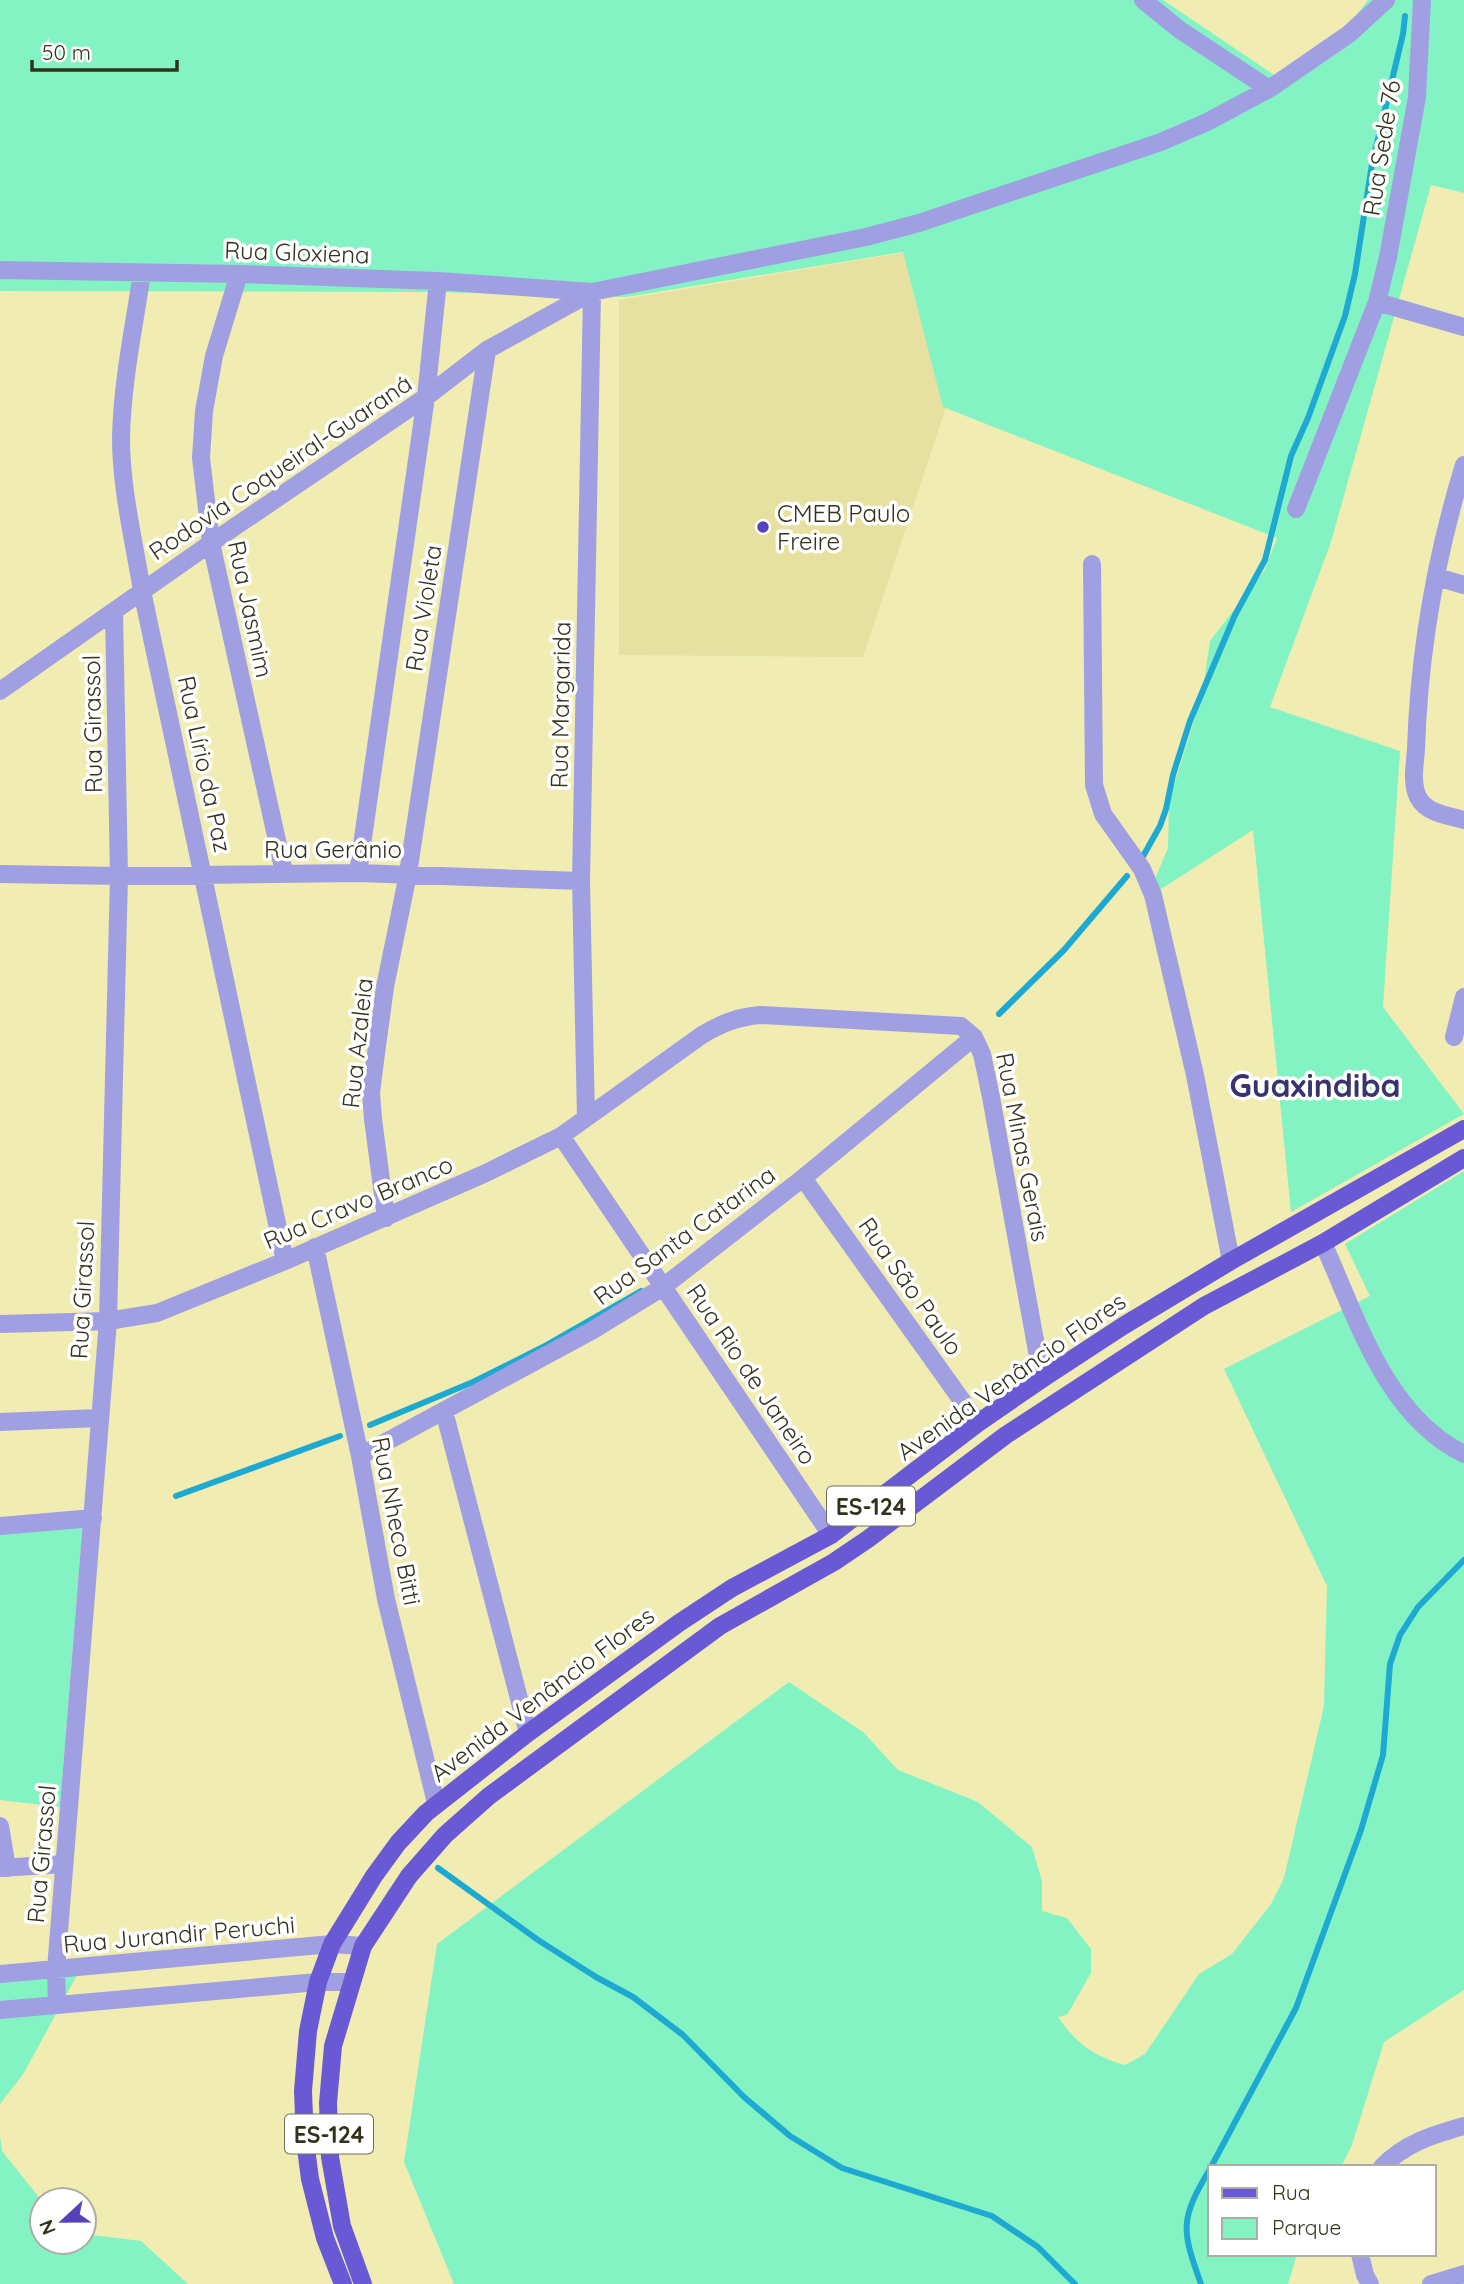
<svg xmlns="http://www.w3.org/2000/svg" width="1464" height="2284" viewBox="0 0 1464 2284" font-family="Quicksand,sans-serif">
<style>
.built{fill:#e6e1a1}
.green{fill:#84f3c4}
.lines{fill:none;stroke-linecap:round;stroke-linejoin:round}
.stream{stroke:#1da9d2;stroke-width:6}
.minor{stroke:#a09fe2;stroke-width:18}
.major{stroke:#6959d5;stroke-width:18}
.poi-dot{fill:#5643bb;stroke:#fff;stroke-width:2.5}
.labels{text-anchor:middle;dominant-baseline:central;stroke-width:7;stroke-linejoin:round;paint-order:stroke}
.shield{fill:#fff;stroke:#717060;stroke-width:2}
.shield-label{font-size:23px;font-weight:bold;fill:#34321c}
.street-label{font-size:24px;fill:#34321c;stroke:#fff}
.poi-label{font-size:24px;fill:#34321c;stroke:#fff;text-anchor:start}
.district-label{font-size:32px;font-weight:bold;fill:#39336f;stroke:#fff}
</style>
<rect width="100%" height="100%" fill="#f0ecb2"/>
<path class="built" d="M920,250L949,398L863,657L619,655V300Z"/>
<path class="green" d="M0,0H1163L1289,85L1346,29L1368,0H1464V193L1431,185L1331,542L1270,707L1400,751L1383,1007L1464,1114L1291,1212L1253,830L1147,898L1168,848L1169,801L1202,695L1210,641L1264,571L1277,538L943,407L903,252L626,297L433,292L0,291Z
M1464,1171V1990L1384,2042L1352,2145L1341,2167H1210V2254H1297L1288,2284H454L404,2162L437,1944L789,1682L863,1732L898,1770L978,1802L1032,1847L1042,1881V1911L1067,1918L1091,1949V1973L1067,2015L1058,2017C1077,2044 1093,2056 1125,2065L1145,2054L1199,1974L1232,1954L1271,1904L1284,1878L1324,1706L1327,1586L1224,1369L1370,1296L1345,1244Z
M83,1521L60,1807L0,1800V1530Z
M77,1975L24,2073L0,2104V1982Z
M0,2136L2,2151L42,2201V2242H84V2234L141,2241L188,2284H0Z"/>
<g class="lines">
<path class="stream" d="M1142,858L1160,826L1166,809L1173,775L1190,721L1235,615L1265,560L1291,456L1308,418L1345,316L1355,274L1372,164L1403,34L1405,16
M999,1014L1064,950L1127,876
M370,1425L473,1382L543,1347L641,1291
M176,1496L340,1436
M438,1868L538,1940L596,1977L633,1997L683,2035L744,2097L790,2136L842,2168L992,2216L1038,2247L1075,2284
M1211,2167L1296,2008L1361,1830L1383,1755L1390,1664L1400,1635L1418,1607L1464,1560
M1201,2284C1181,2229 1180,2219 1210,2169"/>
<path class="minor" d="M1143,0L1180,30L1269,89
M0,270L239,274L438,281L592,292L866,237L919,223L1161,142L1207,122L1269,89L1349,34L1386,0
M142,273C134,327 122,383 121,438C121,489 134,541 142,591L285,1261
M239,274L214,356L204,411L201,458L211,543L284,872
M1377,302L1464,327
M1464,465C1436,556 1419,654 1416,749C1415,764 1411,783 1418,797C1427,814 1447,815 1464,820
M1296,509L1377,302L1388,257L1417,97L1422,0
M1092,564L1094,785L1103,814L1142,869L1153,895L1195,1075L1231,1261
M1437,577L1464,585
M0,691L211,543L426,397L487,350L592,292
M358,873L426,397L438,281
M0,874L119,876L358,873L581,881
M1454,1037L1464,997
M586,1118L581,881L592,292
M561,1136L831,1535
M803,1178L978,1423
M386,1218L373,1119L371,1093L375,1061L385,987L408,874L487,350
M1323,1243C1357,1318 1385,1415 1464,1454
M315,1247L360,1456L386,1599L436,1803
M0,1324L108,1321L157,1313L285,1261L486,1173L561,1136L702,1035C722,1023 738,1017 760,1015L961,1026L974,1037L982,1054L991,1097L1042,1379
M444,1411L528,1733
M0,1422L99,1418
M360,1456L593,1330L663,1287L803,1178L974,1037
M0,1526L93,1518
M0,1826L7,1868
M0,1868L64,1864
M0,1974L332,1944L363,1946
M57,2005L56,1969L108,1321L119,876L114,611
M0,2010L318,1982H351
M1382,2167C1405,2143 1433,2135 1464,2126
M1360,2254L1365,2275L1370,2284
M1431,2284L1464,2274"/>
<path class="major" d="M343,2284L325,2238L310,2179L305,2141L303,2091L308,2031L318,1982L332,1944L374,1876L398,1843L426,1813L528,1733L679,1623L732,1588L831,1535L978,1423L1042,1379L1123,1326L1231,1261L1464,1129
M363,2284L342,2226L330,2157L328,2103L333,2046L363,1946L409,1876L445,1835L489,1796L720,1626L834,1562L868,1539L1006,1435L1204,1306L1323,1243L1464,1158"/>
</g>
<circle class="poi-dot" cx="763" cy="527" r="7"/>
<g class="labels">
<g class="shield">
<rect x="827" y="1486.5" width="88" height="39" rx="5"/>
<rect x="285" y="2114.5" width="88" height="39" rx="5"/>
</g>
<g class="shield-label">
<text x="871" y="1506">ES-124</text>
<text x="329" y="2134">ES-124</text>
</g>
<g class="street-label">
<text transform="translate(1381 148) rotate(-81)">Rua Sede 76</text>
<text transform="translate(297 252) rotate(2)">Rua Gloxiena</text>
<text transform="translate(280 467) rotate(-34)">Rodovia Coqueiral-Guaraná</text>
<text transform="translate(423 608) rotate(-81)">Rua Violeta</text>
<text transform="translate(251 609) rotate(78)">Rua Jasmim</text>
<text transform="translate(560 705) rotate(-89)">Rua Margarida</text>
<text transform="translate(92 724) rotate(-91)">Rua Girassol</text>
<text transform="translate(205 764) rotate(78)">Rua Lírio da Paz</text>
<text x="333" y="849">Rua Gerânio</text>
<text transform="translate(357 1043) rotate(-84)">Rua Azaleia</text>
<text transform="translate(1023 1147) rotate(79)">Rua Minas Gerais</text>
<text transform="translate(358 1202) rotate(-23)">Rua Cravo Branco</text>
<text transform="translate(684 1235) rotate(-36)">Rua Santa Catarina</text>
<text transform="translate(911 1286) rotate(55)">Rua São Paulo</text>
<text transform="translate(82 1290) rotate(-87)">Rua Girassol</text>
<text transform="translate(752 1374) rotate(56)">Rua Rio de Janeiro</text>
<text transform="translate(1011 1376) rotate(-35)">Avenida Venâncio Flores</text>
<text transform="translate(397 1521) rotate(79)">Rua Nheco Bitti</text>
<text transform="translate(542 1694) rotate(-37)">Avenida Venâncio Flores</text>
<text transform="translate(41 1854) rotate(-85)">Rua Girassol</text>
<text transform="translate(179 1934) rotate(-5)">Rua Jurandir Peruchi</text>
</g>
<g class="poi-label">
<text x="777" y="513">CMEB Paulo<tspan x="777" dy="28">Freire</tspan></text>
</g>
<g class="district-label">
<text x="1315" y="1085">Guaxindiba</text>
</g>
</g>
<rect x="1208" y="2165" width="228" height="91" fill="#ffffff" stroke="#aeada4" stroke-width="2"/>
<rect x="1222" y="2188" width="35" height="10" fill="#6959d5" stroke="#aeada4" stroke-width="2"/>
<text x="1272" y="2200" font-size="21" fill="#34321c">Rua</text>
<rect x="1222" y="2218" width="35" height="21" fill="#84f3c4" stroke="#aeada4" stroke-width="2"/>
<text x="1272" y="2235" font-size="21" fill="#34321c">Parque</text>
<g transform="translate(63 2221) rotate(248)"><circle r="33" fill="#ffffff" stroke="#aeada4" stroke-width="2"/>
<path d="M0-5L12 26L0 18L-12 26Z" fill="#5643bb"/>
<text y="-10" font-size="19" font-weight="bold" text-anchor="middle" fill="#34321c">N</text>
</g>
<path d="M32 60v10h145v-10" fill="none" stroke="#34321c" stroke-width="3.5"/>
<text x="42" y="60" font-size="21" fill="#34321c" stroke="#ffffff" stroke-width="5" paint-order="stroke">50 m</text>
</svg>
